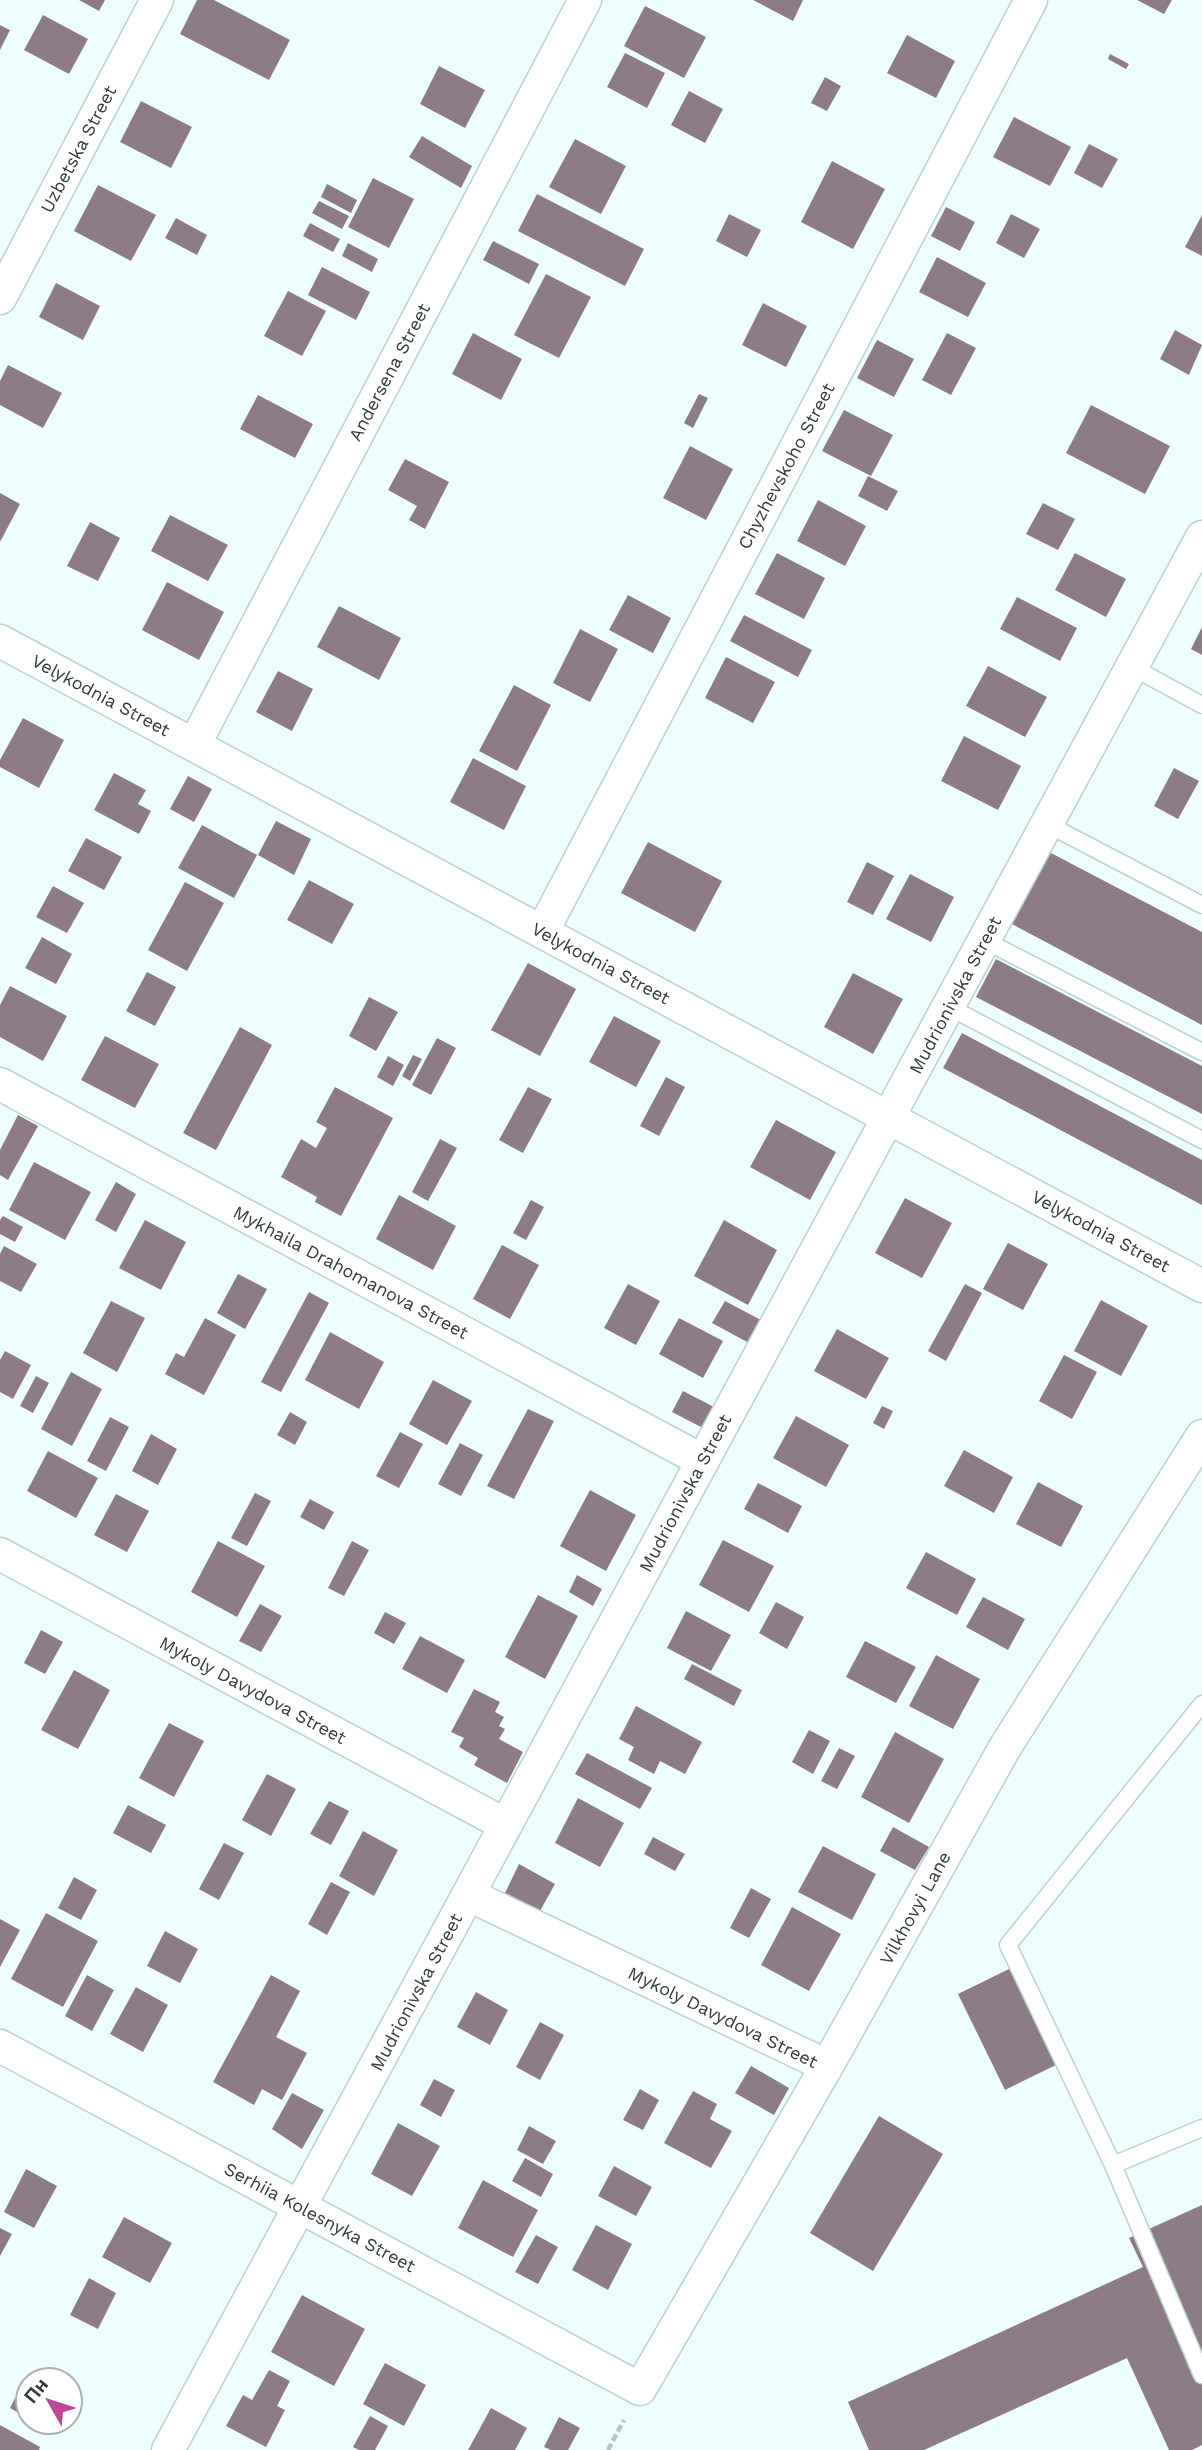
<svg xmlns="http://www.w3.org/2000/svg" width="1202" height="2450" viewBox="0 0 1202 2450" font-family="'Work Sans',sans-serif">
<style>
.building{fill:#8d7b86}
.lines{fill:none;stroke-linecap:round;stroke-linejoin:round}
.service-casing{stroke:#b9d2d3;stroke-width:19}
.minor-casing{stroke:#b9d2d3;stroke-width:35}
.path{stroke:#b5c3c3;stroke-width:4.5;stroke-dasharray:7 3.5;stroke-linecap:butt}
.service{stroke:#fff;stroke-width:16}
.minor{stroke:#fff;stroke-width:32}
.labels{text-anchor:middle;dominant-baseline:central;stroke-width:7;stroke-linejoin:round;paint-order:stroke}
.street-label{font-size:18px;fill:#313b3b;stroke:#fff}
</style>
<rect width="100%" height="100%" fill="#eefdfe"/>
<path class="building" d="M79,0H105L99,11Z
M197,0H214L290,40L269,80L180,34Z
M753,0H803L793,21Z
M1137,0H1172L1164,14Z
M645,6L706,37L684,78L624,46Z
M43,15L88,39L69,74L24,50Z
M0,25L10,30L0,50Z
M907,35L955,61L936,98L887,73Z
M625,53L665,73L647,108L607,87Z
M1110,54L1129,64L1126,69L1108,59Z
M439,66L485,90L465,128L420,104Z
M825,77L841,86L827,111L811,103Z
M689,91L723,109L705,143L671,125Z
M141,101L192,127L171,168L120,142Z
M1014,117L1071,147L1050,186L993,157Z
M422,136L472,166L461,188L409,157Z
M575,139L626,166L601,214L549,187Z
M1089,144L1118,159L1102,188L1074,173Z
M832,161L885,189L853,249L801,222Z
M373,178L414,199L389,248L348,227Z
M327,184L357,200L351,213L321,197Z
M98,185L156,215L131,261L74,231Z
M537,194L644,249L625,286L518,231Z
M319,201L349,216L342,229L312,213Z
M946,207L975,222L960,251L931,236Z
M729,214L761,230L747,257L716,241Z
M1011,214L1040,229L1024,258L996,243Z
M1202,215V256L1185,247Z
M176,218L207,235L197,255L165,238Z
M310,223L340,239L333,252L303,236Z
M493,241L539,264L529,284L483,260Z
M348,243L378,259L372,272L342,256Z
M937,257L986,283L968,317L919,292Z
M322,267L370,292L356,320L308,295Z
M546,274L591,297L559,358L514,335Z
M56,283L100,306L83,340L39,317Z
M288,291L326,311L302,356L264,336Z
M763,303L807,326L786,367L742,345Z
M1175,330L1202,345L1189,375L1160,359Z
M473,333L522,359L501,400L452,374Z
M947,333L976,348L951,395L922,380Z
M877,340L914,359L894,397L857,378Z
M8,365L62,393L43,428L0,405V381Z
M699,394L708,398L693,428L684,423Z
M258,395L313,424L295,458L240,429Z
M1091,405L1170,446L1145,494L1066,453Z
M844,410L893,435L871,476L822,451Z
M690,446L733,469L706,520L663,498Z
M405,459L449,482L425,529L409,520L417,506L388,490Z
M868,476L898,491L887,511L858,496Z
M0,493L20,504L0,542Z
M818,500L866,526L845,566L797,541Z
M1043,503L1075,519L1058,550L1026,534Z
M170,515L228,545L208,581L151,551Z
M90,522L120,538L98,581L67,566Z
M777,553L825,578L804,619L755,594Z
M1075,553L1126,579L1106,617L1055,590Z
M167,582L224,612L199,660L142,630Z
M628,595L671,618L653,653L609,630Z
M1017,597L1077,628L1060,661L1000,629Z
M339,606L401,638L379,680L317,647Z
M744,615L812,650L798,677L730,641Z
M1202,627V655L1191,649Z
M580,629L618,649L590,702L553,683Z
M726,657L775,682L753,723L705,698Z
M988,666L1047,697L1025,737L966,706Z
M278,671L313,689L292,731L256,712Z
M514,685L551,705L517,771L479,751Z
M23,718L64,740L39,788L0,767V760Z
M964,736L1021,766L998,810L941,781Z
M473,758L526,786L504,830L450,802Z
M1174,768L1199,781L1178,819L1154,806Z
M114,773L146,790L138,804L151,811L139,834L94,810Z
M188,776L212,789L194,822L170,809Z
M276,821L311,839L294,875L258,855Z
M202,825L257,855L234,898L178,868Z
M86,838L122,857L104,890L68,871Z
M648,842L722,881L695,932L621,893Z
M1049,852L1202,932V1025L1010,923Z
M867,862L894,876L873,915L847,902Z
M910,874L954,897L931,942L886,919Z
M309,880L354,904L332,944L287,920Z
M185,882L224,903L187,971L148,950Z
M53,886L84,903L67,933L36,917Z
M42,937L72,954L56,984L25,968Z
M996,959L1202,1066V1114L976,997Z
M528,963L576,989L540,1056L491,1030Z
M147,972L176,987L155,1026L126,1011Z
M853,973L903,999L873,1054L824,1027Z
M10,986L67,1016L43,1061L0,1037V1005Z
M369,997L398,1012L376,1051L349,1036Z
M614,1016L661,1041L636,1087L589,1062Z
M240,1027L272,1045L216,1150L183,1133Z
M962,1033L1202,1160V1205L943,1068Z
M105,1036L159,1064L135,1108L81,1080Z
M437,1038L456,1048L431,1095L412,1085Z
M413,1055L422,1059L410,1081L402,1076Z
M388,1056L404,1065L393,1086L377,1077Z
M666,1077L685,1087L659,1136L640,1126Z
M335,1087L393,1118L341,1216L315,1202L317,1197L281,1177L301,1139L316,1148L327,1128L316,1122Z
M528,1087L552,1099L523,1153L499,1140Z
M18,1115L38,1126L8,1180L0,1175V1150Z
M776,1120L836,1152L810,1200L750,1167Z
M440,1139L457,1148L428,1201L412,1192Z
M34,1162L91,1192L65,1240L9,1210Z
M116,1182L136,1194L116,1232L95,1220Z
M399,1195L456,1226L433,1270L376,1239Z
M905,1198L952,1223L922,1278L875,1253Z
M531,1200L544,1207L526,1240L513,1233Z
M3,1216L23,1227L15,1242L0,1234V1220Z
M145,1220L186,1242L161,1290L119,1268Z
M724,1220L777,1250L748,1305L694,1276Z
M1008,1243L1048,1264L1023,1310L983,1289Z
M502,1245L539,1265L510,1319L473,1299Z
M4,1246L37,1264L21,1292L0,1281V1254Z
M238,1274L267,1289L245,1329L217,1313Z
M628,1284L660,1301L636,1345L604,1328Z
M965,1284L982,1293L946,1361L928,1351Z
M309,1292L329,1303L281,1392L261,1382Z
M1101,1300L1148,1326L1121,1376L1074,1351Z
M111,1301L145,1318L117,1372L83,1353Z
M725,1301L761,1320L749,1343L712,1323Z
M205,1318L236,1335L204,1395L165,1374L176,1353L184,1357Z
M679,1318L723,1341L703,1378L659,1354Z
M837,1329L889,1358L866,1399L814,1371Z
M330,1332L384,1362L359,1409L305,1380Z
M5,1351L31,1365L13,1399L0,1392V1360Z
M1064,1355L1097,1372L1072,1419L1039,1401Z
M71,1372L102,1389L72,1446L41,1429Z
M36,1376L49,1383L33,1413L20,1406Z
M433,1380L472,1401L447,1445L409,1424Z
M683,1391L714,1407L703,1428L672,1412Z
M882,1406L893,1411L884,1429L873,1423Z
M528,1409L554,1421L514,1499L487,1486Z
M290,1412L307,1422L295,1445L277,1435Z
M796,1416L849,1445L826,1487L773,1458Z
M110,1417L129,1427L106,1471L87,1461Z
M400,1432L423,1444L399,1488L376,1476Z
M151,1434L177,1449L158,1485L132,1471Z
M460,1443L483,1455L461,1496L438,1484Z
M964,1450L1013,1477L994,1513L944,1486Z
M48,1451L98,1478L76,1518L27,1491Z
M1038,1482L1083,1506L1061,1547L1016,1524Z
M758,1483L802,1506L788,1533L744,1509Z
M590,1490L636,1515L606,1571L560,1546Z
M255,1493L271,1501L247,1546L231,1538Z
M116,1494L149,1511L127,1552L94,1535Z
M310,1499L334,1512L324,1530L300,1517Z
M723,1540L774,1566L749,1612L699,1585Z
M218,1541L265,1566L237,1617L191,1592Z
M352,1541L369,1550L344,1596L328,1588Z
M926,1552L976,1579L957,1615L906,1588Z
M577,1575L602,1589L593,1606L569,1592Z
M538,1595L578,1616L545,1679L505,1657Z
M983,1597L1025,1619L1008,1650L966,1627Z
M776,1602L804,1617L787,1649L759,1633Z
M260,1604L282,1616L261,1652L239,1641Z
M686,1611L731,1635L711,1671L667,1648Z
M385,1612L406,1623L394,1644L374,1633Z
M41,1630L63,1642L45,1674L24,1663Z
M420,1636L465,1660L447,1693L402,1669Z
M865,1641L916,1667L896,1703L846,1677Z
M936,1655L980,1679L953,1729L909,1706Z
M692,1664L742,1690L734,1706L684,1679Z
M74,1670L110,1690L78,1749L41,1730Z
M474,1689L500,1702L495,1712L504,1717L499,1726L505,1729L499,1739L523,1752L507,1783L474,1765L478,1758L459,1747L464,1738L451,1732Z
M636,1706L702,1742L685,1774L660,1761L654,1774L628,1760L634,1747L619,1739Z
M169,1723L204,1741L174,1797L139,1778Z
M809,1730L830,1741L813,1774L792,1762Z
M895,1732L944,1759L909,1823L861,1797Z
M839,1748L855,1756L837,1789L821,1781Z
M587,1753L652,1788L640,1809L575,1774Z
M267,1774L296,1789L271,1836L242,1820Z
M578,1798L624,1823L600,1867L555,1843Z
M329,1801L349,1811L331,1845L310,1834Z
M128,1805L166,1825L151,1853L113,1833Z
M893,1827L929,1847L915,1870L880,1851Z
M363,1831L398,1850L374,1896L339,1876Z
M653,1837L685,1854L675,1871L644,1854Z
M224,1843L244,1853L219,1900L199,1889Z
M823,1846L876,1874L852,1920L798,1892Z
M519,1864L555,1884L540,1911L505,1893Z
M74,1877L97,1890L81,1920L58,1908Z
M331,1882L350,1892L327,1935L308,1924Z
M751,1888L771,1899L749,1938L730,1928Z
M792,1907L841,1934L809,1991L761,1965Z
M46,1913L98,1941L63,2007L11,1979Z
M0,1919L20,1930L0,1967Z
M165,1931L198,1949L180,1983L147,1966Z
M1011,1968L1058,2064L1005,2090L958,1994Z
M87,1975L114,1990L92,2031L65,2016Z
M271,1975L300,1991L276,2037L307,2053L282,2100L262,2089L254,2105L213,2082Z
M136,1987L168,2005L143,2052L110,2034Z
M476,1992L508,2010L490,2045L457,2027Z
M540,2022L564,2035L540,2080L516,2067Z
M751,2066L789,2088L774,2115L735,2093Z
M434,2079L455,2090L441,2117L420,2105Z
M640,2089L659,2100L643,2130L623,2120Z
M693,2091L717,2104L710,2119L732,2131L711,2168L664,2143Z
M292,2093L324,2110L302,2149L272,2129Z
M879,2116L943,2154L873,2271L810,2233Z
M398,2123L440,2146L412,2196L371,2174Z
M529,2126L556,2141L543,2164L517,2150Z
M525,2158L553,2174L541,2197L512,2181Z
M614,2166L652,2187L636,2216L598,2196Z
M26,2169L57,2186L34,2228L4,2212Z
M483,2180L538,2210L513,2257L458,2228Z
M1202,2205V2445L1192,2450H1169L1127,2358L924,2450H869L848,2402L1143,2267L1129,2238Z
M124,2217L172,2243L150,2283L102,2257Z
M596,2225L632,2244L608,2290L572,2270Z
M0,2228L12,2234L0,2256Z
M536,2235L558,2247L538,2284L515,2272Z
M89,2278L116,2293L98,2329L70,2315Z
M302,2295L365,2329L334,2386L271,2352Z
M385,2363L426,2385L404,2426L363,2404Z
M269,2370L290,2381L277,2406L285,2410L266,2447L226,2426L243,2395L252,2400Z
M26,2377L32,2380H28V2418L10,2408Z
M491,2408L527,2428L515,2450H468Z
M370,2416L388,2426L375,2450H359L353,2447Z
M559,2417L580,2428L568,2450H551L544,2447Z
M0,2425L40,2447L39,2450H0Z"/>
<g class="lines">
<defs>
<path id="service" d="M1132,667L1202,705
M1047,824L1202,905
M984,940L1202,1052
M949,1007L1202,1140
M1202,2128L1113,2165L1202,2375
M1113,2165L1008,1945L1202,1704"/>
<path id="minor" d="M0,298L157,0
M0,641L1202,1286
M194,745L585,0
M542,932L1031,0
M0,1084L703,1461
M0,1554L506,1825
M469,1895L827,2066
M0,2046L640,2389L827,2066L1004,1749L1202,1436
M168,2450L1202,537"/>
</defs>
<use href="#service" class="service-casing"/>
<use href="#minor" class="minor-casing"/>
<path class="path" d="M608,2450L624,2420"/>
<use href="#service" class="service"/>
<use href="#minor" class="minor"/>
</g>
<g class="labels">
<g class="street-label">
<text transform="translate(78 149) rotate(-62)">Uzbetska Street</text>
<text transform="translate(389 372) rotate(-62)">Andersena Street</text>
<text transform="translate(786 466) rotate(-62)">Chyzhevskoho Street</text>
<text transform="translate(101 695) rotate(28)">Velykodnia Street</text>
<text transform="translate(601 963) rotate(28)">Velykodnia Street</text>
<text transform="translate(955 995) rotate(-62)">Mudrionivska Street</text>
<text transform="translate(1101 1231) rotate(28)">Velykodnia Street</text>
<text transform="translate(351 1272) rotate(28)">Mykhaila Drahomanova Street</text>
<text transform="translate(685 1493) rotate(-62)">Mudrionivska Street</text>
<text transform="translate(253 1690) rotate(28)">Mykoly Davydova Street</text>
<text transform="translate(915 1908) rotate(-61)">Vilkhovyi Lane</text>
<text transform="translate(416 1992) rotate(-62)">Mudrionivska Street</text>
<text transform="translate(723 2017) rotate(26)">Mykoly Davydova Street</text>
<text transform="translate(320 2217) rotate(28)">Serhiia Kolesnyka Street</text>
</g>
</g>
<g transform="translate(49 2401) rotate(309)"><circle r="33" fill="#ffffff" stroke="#adb1b1" stroke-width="2"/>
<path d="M0-5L12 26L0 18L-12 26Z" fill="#bf4597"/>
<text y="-10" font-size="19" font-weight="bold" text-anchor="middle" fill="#313b3b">Пн</text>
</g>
</svg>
